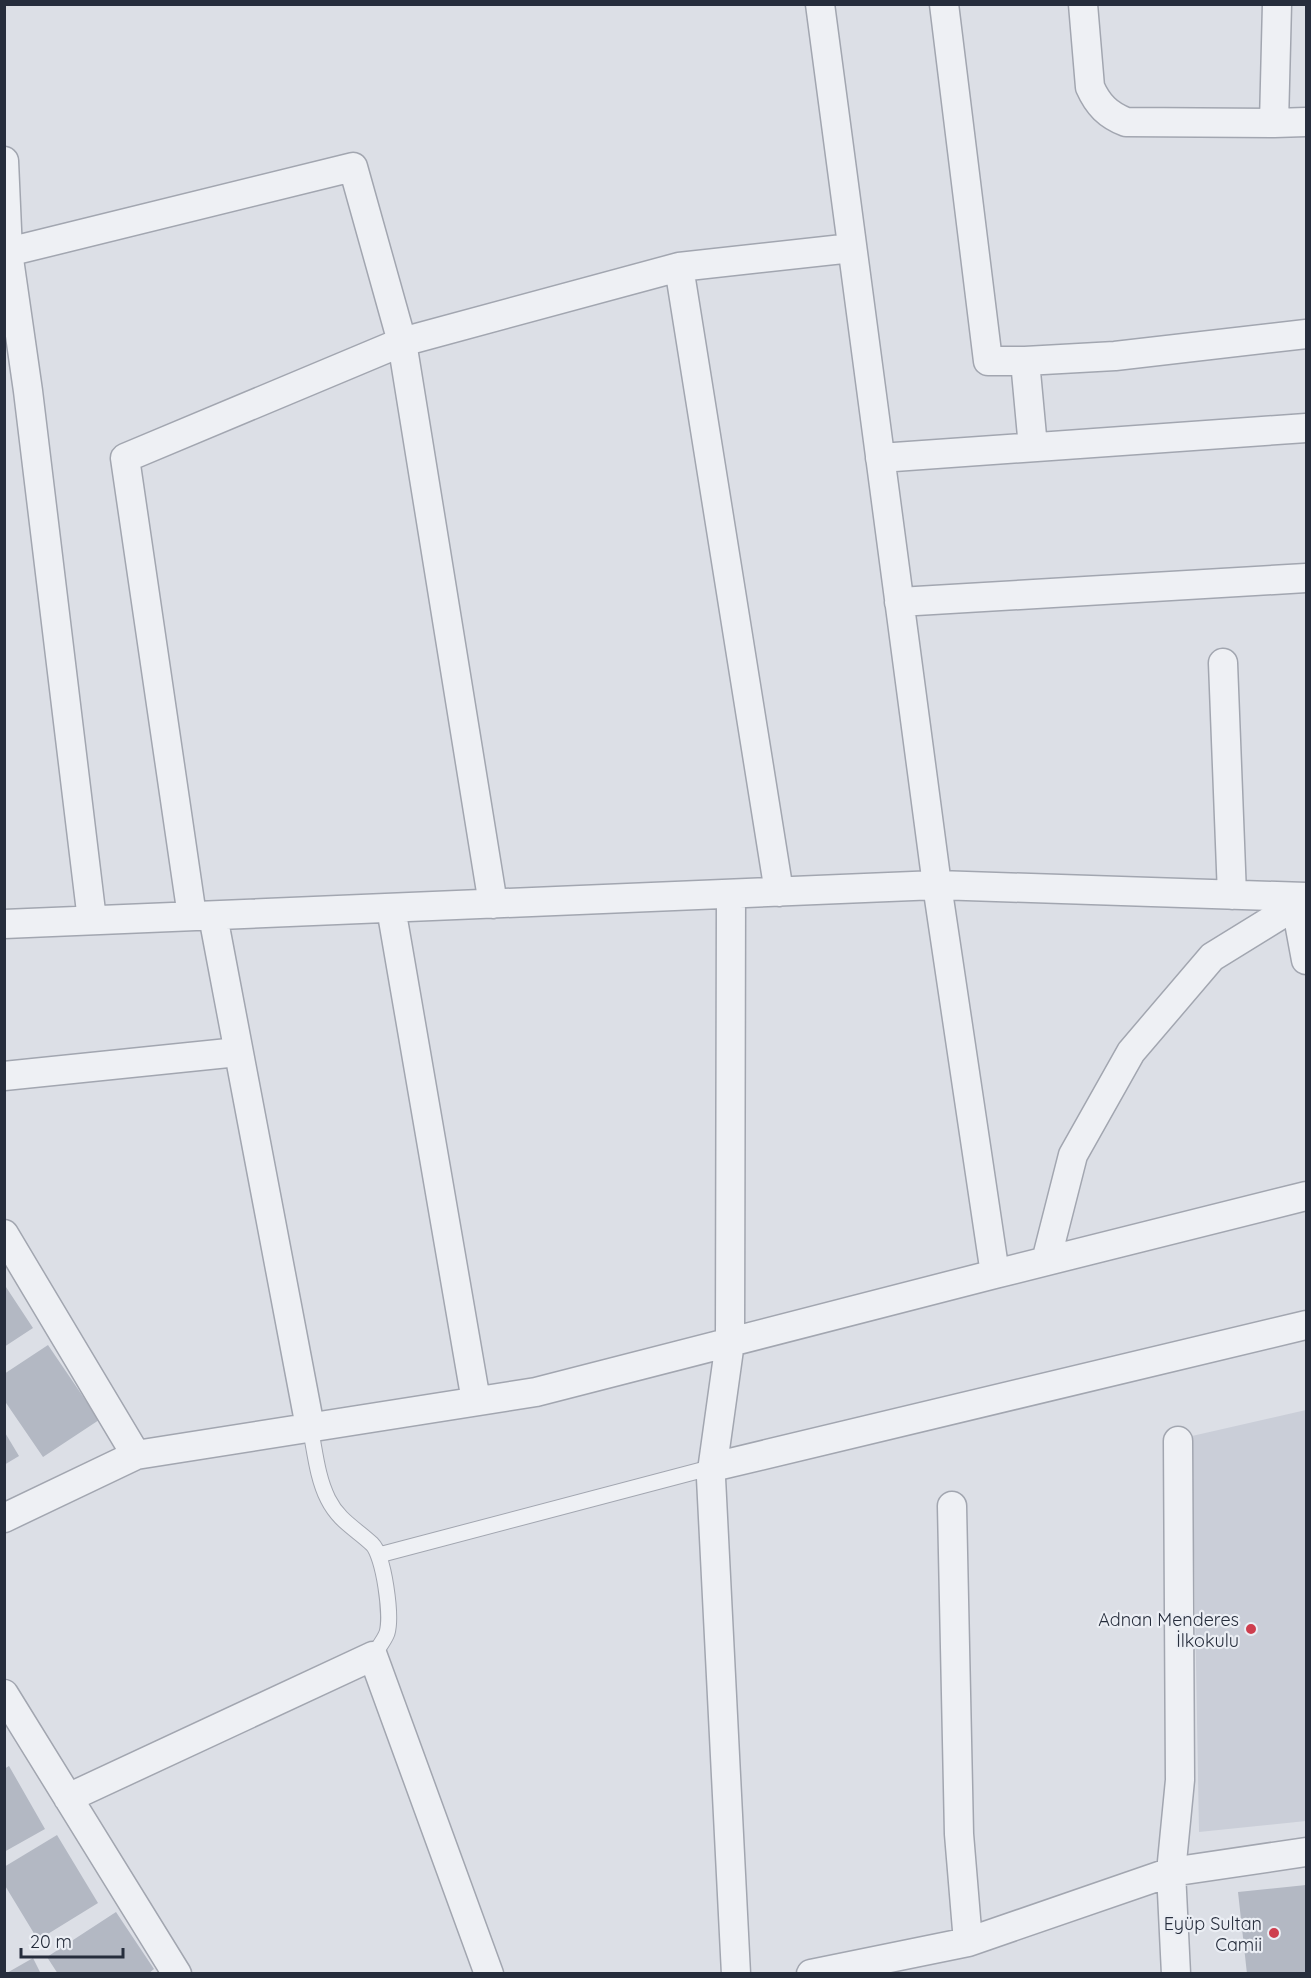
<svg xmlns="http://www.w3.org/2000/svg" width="1311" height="1978" viewBox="0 0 1311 1978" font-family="Quicksand,sans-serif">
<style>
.built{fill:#caced8}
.building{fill:#b3b8c3}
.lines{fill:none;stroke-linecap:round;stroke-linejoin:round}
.service-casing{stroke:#a2a6b0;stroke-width:17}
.minor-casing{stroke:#a2a6b0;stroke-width:31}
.service{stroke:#eef0f4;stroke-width:15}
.minor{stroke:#eef0f4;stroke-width:28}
.poi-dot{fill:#ce3e4e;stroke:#ebeef4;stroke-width:2}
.labels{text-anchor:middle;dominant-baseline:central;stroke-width:4.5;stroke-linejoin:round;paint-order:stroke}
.poi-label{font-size:18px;fill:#262d3c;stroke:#ebeef4;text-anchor:end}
</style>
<rect width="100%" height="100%" fill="#dcdfe6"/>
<path class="built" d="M1306,1410V1821L1199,1832L1192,1436Z"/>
<path class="building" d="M4,1284L33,1328L4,1347Z
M48,1345L99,1420L43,1457L4,1400V1374Z
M4,1431L19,1456L4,1465Z
M9,1766L45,1829L4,1852V1769Z
M57,1835L98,1903L38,1940L4,1884V1867Z
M1306,1885V1974H1247L1238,1892Z
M116,1912L154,1969L148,1974H58L47,1957Z
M33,1958L41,1974H5Z"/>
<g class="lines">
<defs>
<path id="service" d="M310,1427C315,1451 317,1477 328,1499C339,1521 355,1528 372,1544C384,1556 392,1616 387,1633C384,1641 377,1649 373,1656
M379,1555L713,1467"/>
<path id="minor" d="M820,4L937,885L995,1274
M944,4L988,361H1025
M1083,4L1090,87C1098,105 1108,115 1126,122L1274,123
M1277,4L1274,123L1306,122
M4,161L8,252L28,391L92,920
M8,252L353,167L402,342L125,458L192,916
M679,267L852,248
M1033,447L1025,361L1115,356L1306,334
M880,458L1306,428
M899,602L1306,578
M1223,663L1232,895
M731,894L730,1342L711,1478L736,1974
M493,904L402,342L679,267L779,892
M1296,906L1306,960
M391,908L476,1401
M213,916L310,1427
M4,924L937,885L1306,897
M4,1076L238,1052
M4,1234L136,1455
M1046,1261L1073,1155L1131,1052L1212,957L1306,899
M713,1467L1306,1325
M952,1506L959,1834L968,1942
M4,1518L136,1455L536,1392L995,1274L1306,1196
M4,1694L177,1974
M68,1798L373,1656L489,1974
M811,1974L968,1942L1171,1872L1306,1852
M1176,1974L1171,1872L1180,1780L1178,1441"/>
</defs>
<use href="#service" class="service-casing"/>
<use href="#minor" class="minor-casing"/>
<use href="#service" class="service"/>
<use href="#minor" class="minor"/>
</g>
<g class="poi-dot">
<circle cx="1251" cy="1629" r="6"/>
<circle cx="1274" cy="1933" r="6"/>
</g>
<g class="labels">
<g class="poi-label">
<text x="1239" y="1619">Adnan Menderes<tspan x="1239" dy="21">İlkokulu</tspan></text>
<text x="1262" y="1923">Eyüp Sultan<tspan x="1262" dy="21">Camii</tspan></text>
</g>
</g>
<rect width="1311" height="1978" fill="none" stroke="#262d3c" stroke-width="12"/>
<path d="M21 1948v9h102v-9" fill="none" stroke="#262d3c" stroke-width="3"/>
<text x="30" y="1948" font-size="18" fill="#262d3c" stroke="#ebeef4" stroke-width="4.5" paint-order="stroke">20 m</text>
</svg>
